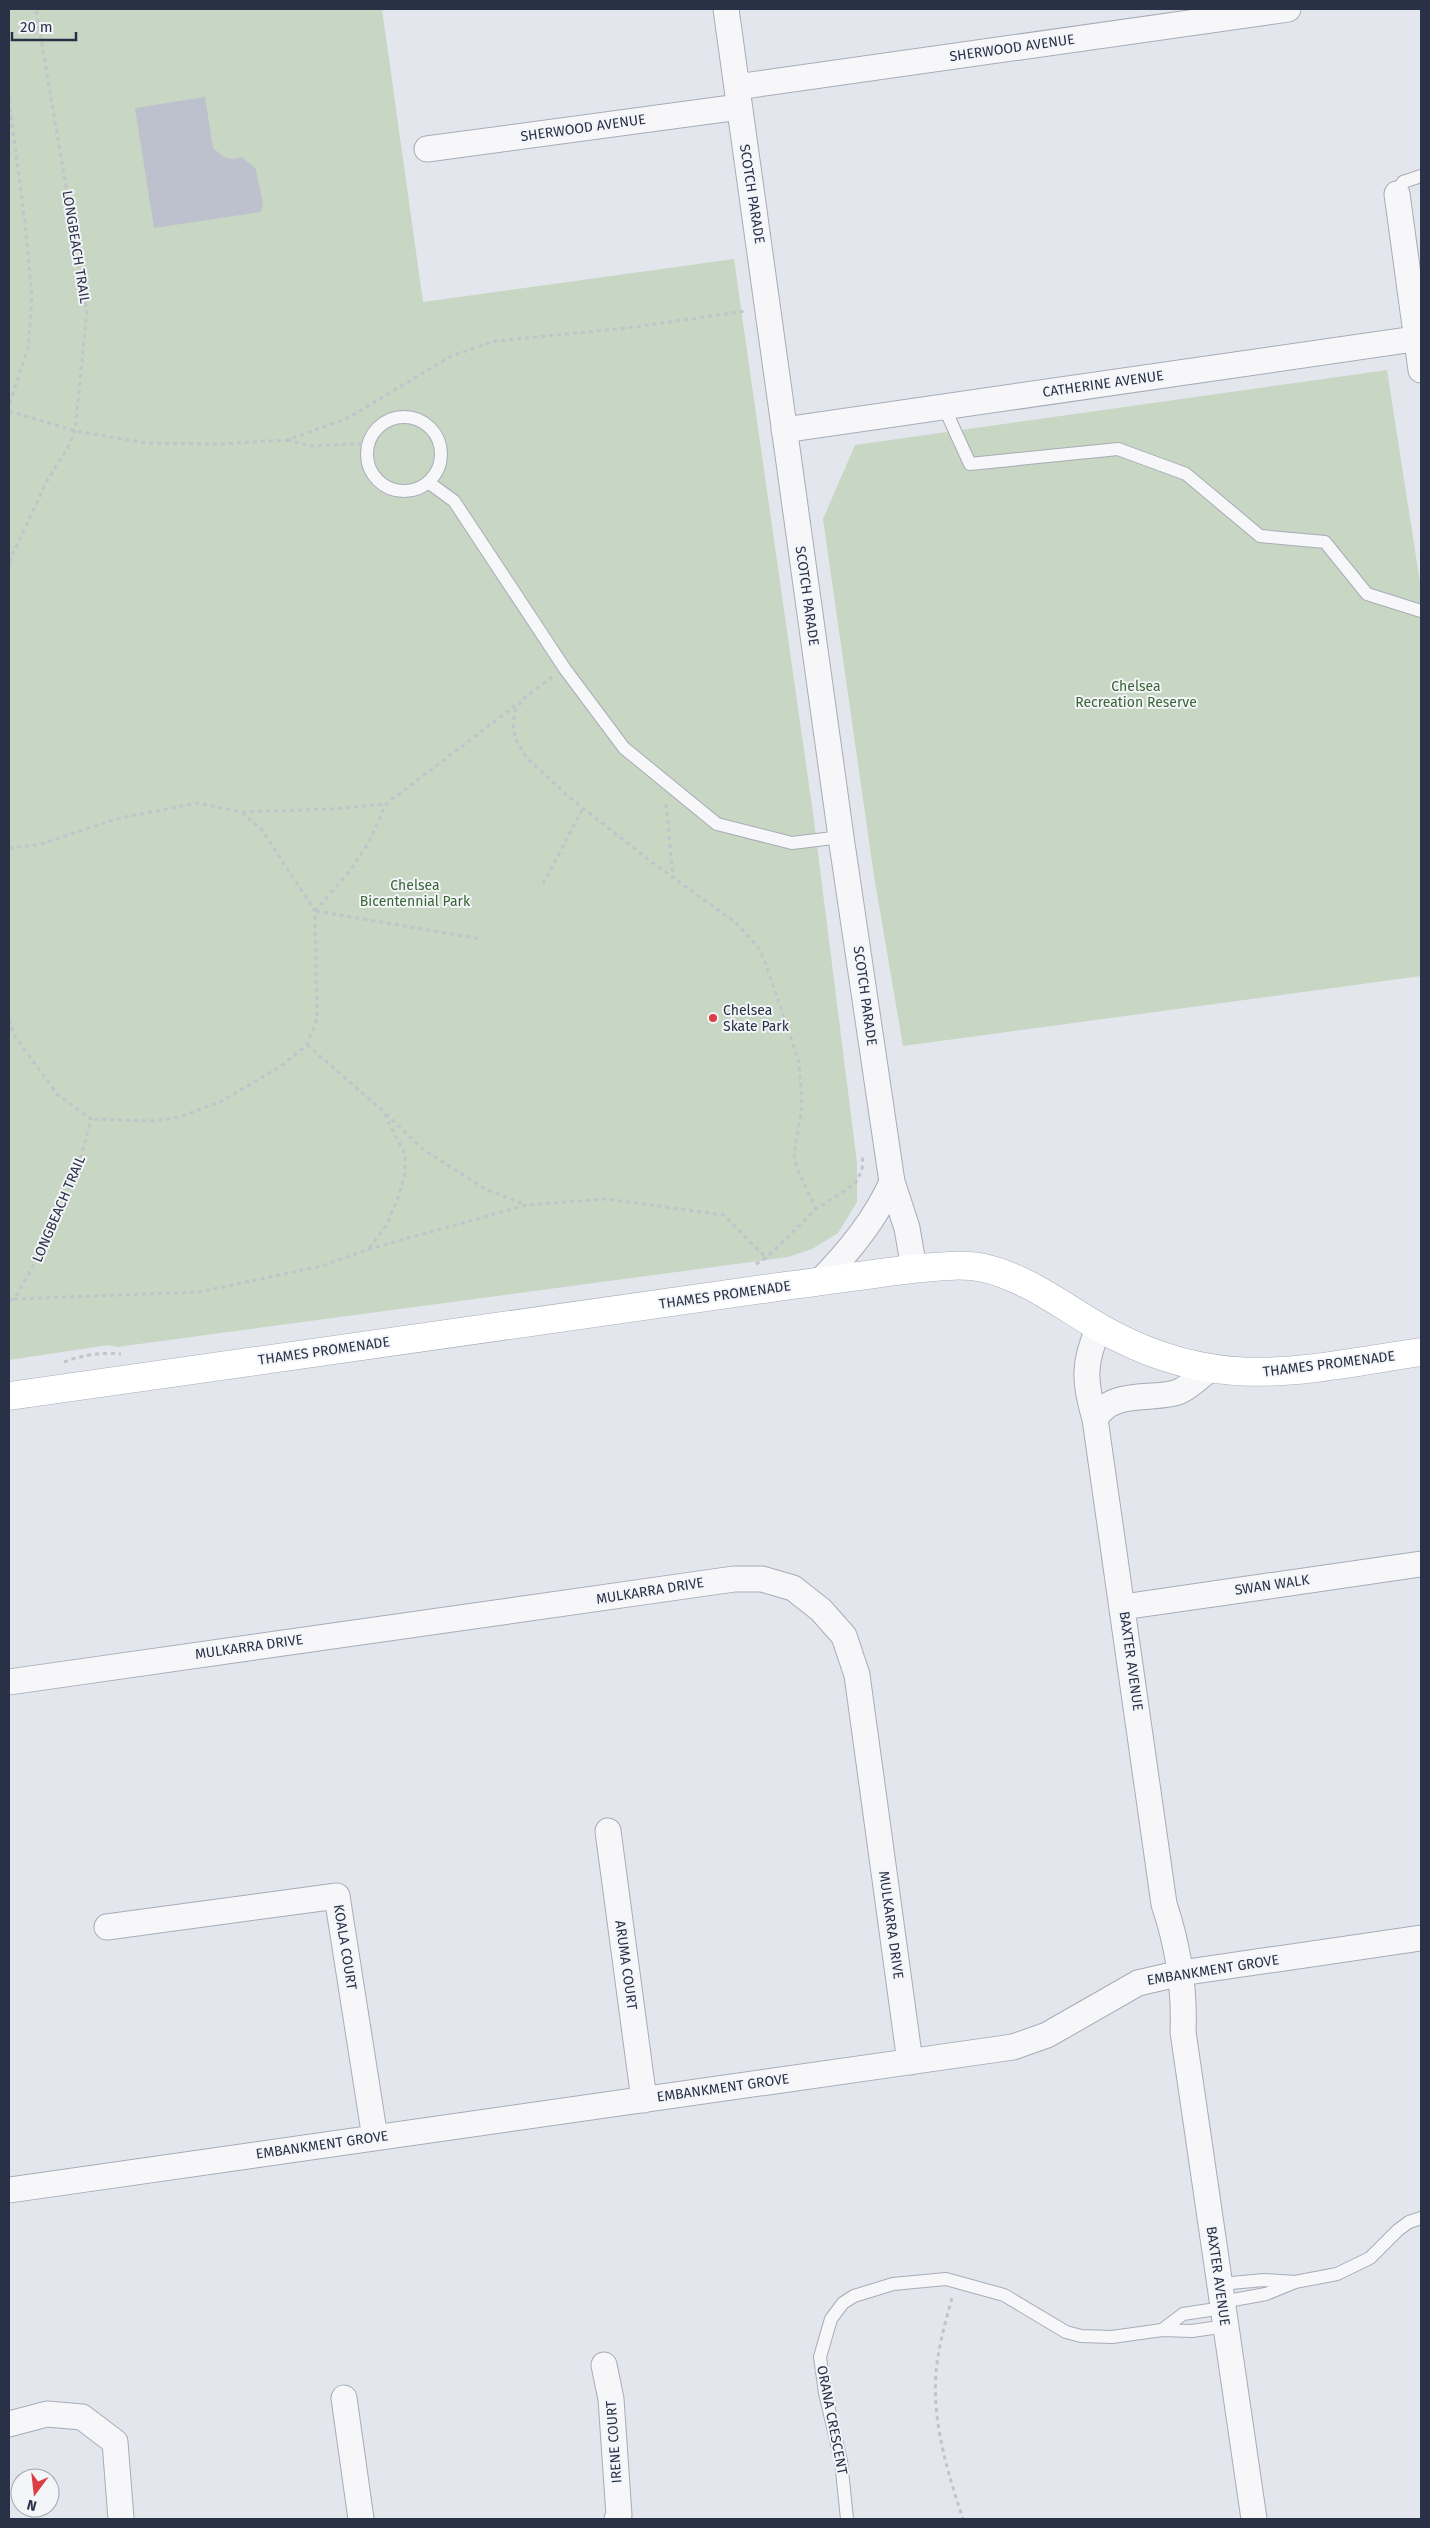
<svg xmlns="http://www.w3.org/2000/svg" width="1430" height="2528" viewBox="0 0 1430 2528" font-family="'Fira Sans',sans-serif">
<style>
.green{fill:#c7d7c3}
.building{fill:#bdc1cd}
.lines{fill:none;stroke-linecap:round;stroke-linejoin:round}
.service-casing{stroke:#a7acb7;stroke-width:14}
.minor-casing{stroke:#a7acb7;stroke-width:27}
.secondary-casing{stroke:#a7acb7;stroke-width:29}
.path{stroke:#c1c4cb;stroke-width:3;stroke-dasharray:4 4;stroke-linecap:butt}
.service{stroke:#f7f7fa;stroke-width:12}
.minor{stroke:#f7f7fa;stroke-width:25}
.secondary{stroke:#fff;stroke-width:28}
.poi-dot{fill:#dc3e46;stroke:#f3f5f9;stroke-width:2}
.labels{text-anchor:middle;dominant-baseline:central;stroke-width:4;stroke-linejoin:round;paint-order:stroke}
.street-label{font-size:14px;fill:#293147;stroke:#f3f5f9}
.park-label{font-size:14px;fill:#396435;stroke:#f3f5f9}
.poi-label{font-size:14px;fill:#293147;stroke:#f3f5f9;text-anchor:start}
</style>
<rect width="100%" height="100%" fill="#e3e6ec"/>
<path class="green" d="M9,9H382L423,302L734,259L814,821L857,1163V1202L838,1233L812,1249L788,1257L117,1347L108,1345L9,1360Z
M1387,370L1421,589V976L903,1046L874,876L823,519L855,445Z"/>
<path class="building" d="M205,97L213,148L224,157L234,159L242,157L256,169L263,204L261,212L154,228L135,108Z"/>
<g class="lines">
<defs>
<path id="service" d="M1397,194L1403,182L1421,176
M944,407L970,464L1118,449L1186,474L1260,536L1325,542L1367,594L1421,611
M367 454a37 37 0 1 1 74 0a37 37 0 1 1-74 0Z
M428,482L454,501L565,669L624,748L717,824L792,843L841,837
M1220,2284L1264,2280L1295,2282L1337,2274L1370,2258L1398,2230L1409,2222L1421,2218
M1222,2302L1266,2294L1293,2283
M1162,2330L1183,2314L1223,2308
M847,2519L841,2461L825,2393L820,2357L831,2319L843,2303L854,2296L893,2284L946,2279L1004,2295L1066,2332L1081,2336L1112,2337L1162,2330L1192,2331L1226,2326"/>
<path id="minor" d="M726,9L841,837L892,1182L907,1228L914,1269
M737,87L1288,9
M427,149L739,107
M1397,194L1421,370
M784,430L1421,338
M819,1282C849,1252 875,1220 892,1182
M1099,1327C1083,1363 1084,1382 1095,1419L1164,1904C1178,1946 1185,1988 1183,2032L1254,2519
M1095,1419C1112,1389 1151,1401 1178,1392C1189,1388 1200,1376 1210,1369
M1123,1607L1421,1564
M9,1682C250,1647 492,1615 734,1579H762L793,1588L821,1610L844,1636L857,1675L910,2062
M608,1831L644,2100
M107,1927L337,1896L375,2138
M9,2190L1013,2047L1047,2035L1138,1983L1181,1973L1421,1938
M604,2365L611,2399L619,2515L617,2519
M344,2398L361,2519
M9,2424L47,2414L82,2417L115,2442L121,2519"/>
<path id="secondary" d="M9,1396L785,1286C827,1281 870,1274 912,1269C936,1267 960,1263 984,1268C1032,1279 1072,1314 1115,1336C1225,1393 1306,1369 1421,1352"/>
</defs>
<use href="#service" class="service-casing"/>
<use href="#minor" class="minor-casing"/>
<use href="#secondary" class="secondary-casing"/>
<path class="path" d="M9,100L25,223L32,296L28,348L9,405
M9,411L75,431L146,443L222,444L287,440L348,418L451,356L495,341L628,328L746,311
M287,440L312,446L369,443
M9,562L47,481L68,447L75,431L87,311L36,9
M552,677L524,698L515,711L513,723L515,739L527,758L569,797L649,860L736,923L757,946L764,959L799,1062L802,1106L794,1155L798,1171L816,1209
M666,804L673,876
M242,812L332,809L385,804
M9,848L38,845L116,819L197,803L241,812L262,830L315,911L317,1019L307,1045L281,1066L224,1100L180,1117L153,1121L91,1119
M543,884L583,808
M315,911L349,872L369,842L386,804L520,702
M316,911L481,939
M9,1020L14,1035L57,1094L91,1119C76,1183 48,1243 14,1299L9,1301
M307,1045L383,1111L405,1154V1173L398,1198L387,1224L369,1249
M386,1114L424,1150L485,1189L526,1205
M756,1264L766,1258L816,1209L855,1184L862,1170L863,1155
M14,1299L199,1292L322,1266L369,1249L527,1205L606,1199L724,1215L766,1258
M64,1362C82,1355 101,1352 121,1354
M952,2298C945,2323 938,2348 936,2373C932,2422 948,2474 963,2519"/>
<use href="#service" class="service"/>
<use href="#minor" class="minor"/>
<use href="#secondary" class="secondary"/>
</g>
<circle class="poi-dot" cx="713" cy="1018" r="5"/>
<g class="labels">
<g class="street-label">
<text transform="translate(1012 48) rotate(-8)">SHERWOOD AVENUE</text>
<text transform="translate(583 128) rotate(-8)">SHERWOOD AVENUE</text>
<text transform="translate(752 194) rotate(81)">SCOTCH PARADE</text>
<text transform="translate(76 247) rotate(81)">LONGBEACH TRAIL</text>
<text transform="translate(1103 384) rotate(-8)">CATHERINE AVENUE</text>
<text transform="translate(807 596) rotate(82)">SCOTCH PARADE</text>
<text transform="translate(865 996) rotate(82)">SCOTCH PARADE</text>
<text transform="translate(59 1209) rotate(-67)">LONGBEACH TRAIL</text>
<text transform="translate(725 1295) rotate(-8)">THAMES PROMENADE</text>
<text transform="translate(324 1351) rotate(-8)">THAMES PROMENADE</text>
<text transform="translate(1329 1364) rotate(-7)">THAMES PROMENADE</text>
<text transform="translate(1272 1585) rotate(-8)">SWAN WALK</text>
<text transform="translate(650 1591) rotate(-9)">MULKARRA DRIVE</text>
<text transform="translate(249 1647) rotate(-8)">MULKARRA DRIVE</text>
<text transform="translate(1131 1661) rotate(82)">BAXTER AVENUE</text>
<text transform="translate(891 1925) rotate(82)">MULKARRA DRIVE</text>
<text transform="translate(345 1947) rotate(81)">KOALA COURT</text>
<text transform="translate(626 1965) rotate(82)">ARUMA COURT</text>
<text transform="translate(1213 1970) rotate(-9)">EMBANKMENT GROVE</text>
<text transform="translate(723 2088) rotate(-8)">EMBANKMENT GROVE</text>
<text transform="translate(322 2145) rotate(-8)">EMBANKMENT GROVE</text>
<text transform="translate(1218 2276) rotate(82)">BAXTER AVENUE</text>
<text transform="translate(832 2420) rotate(79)">ORANA CRESCENT</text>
<text transform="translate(614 2442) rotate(-94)">IRENE COURT</text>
</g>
<g class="park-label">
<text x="1136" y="686">Chelsea<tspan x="1136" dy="16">Recreation Reserve</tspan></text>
<text x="415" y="885">Chelsea<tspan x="415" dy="16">Bicentennial Park</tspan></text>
</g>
<g class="poi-label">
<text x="723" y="1010">Chelsea<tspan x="723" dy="16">Skate Park</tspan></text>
</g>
</g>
<rect width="1430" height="2528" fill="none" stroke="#293147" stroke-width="20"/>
<g transform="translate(35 2493) rotate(195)"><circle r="24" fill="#f3f5f9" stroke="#a2a7b2"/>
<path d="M0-4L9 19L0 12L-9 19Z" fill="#dc3e46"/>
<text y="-8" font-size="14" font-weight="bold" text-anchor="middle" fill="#293147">N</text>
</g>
<path d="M12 32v8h64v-8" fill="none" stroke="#293147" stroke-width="2.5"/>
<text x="20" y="32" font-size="15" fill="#293147" stroke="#f3f5f9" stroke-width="4" paint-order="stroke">20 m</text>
</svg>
